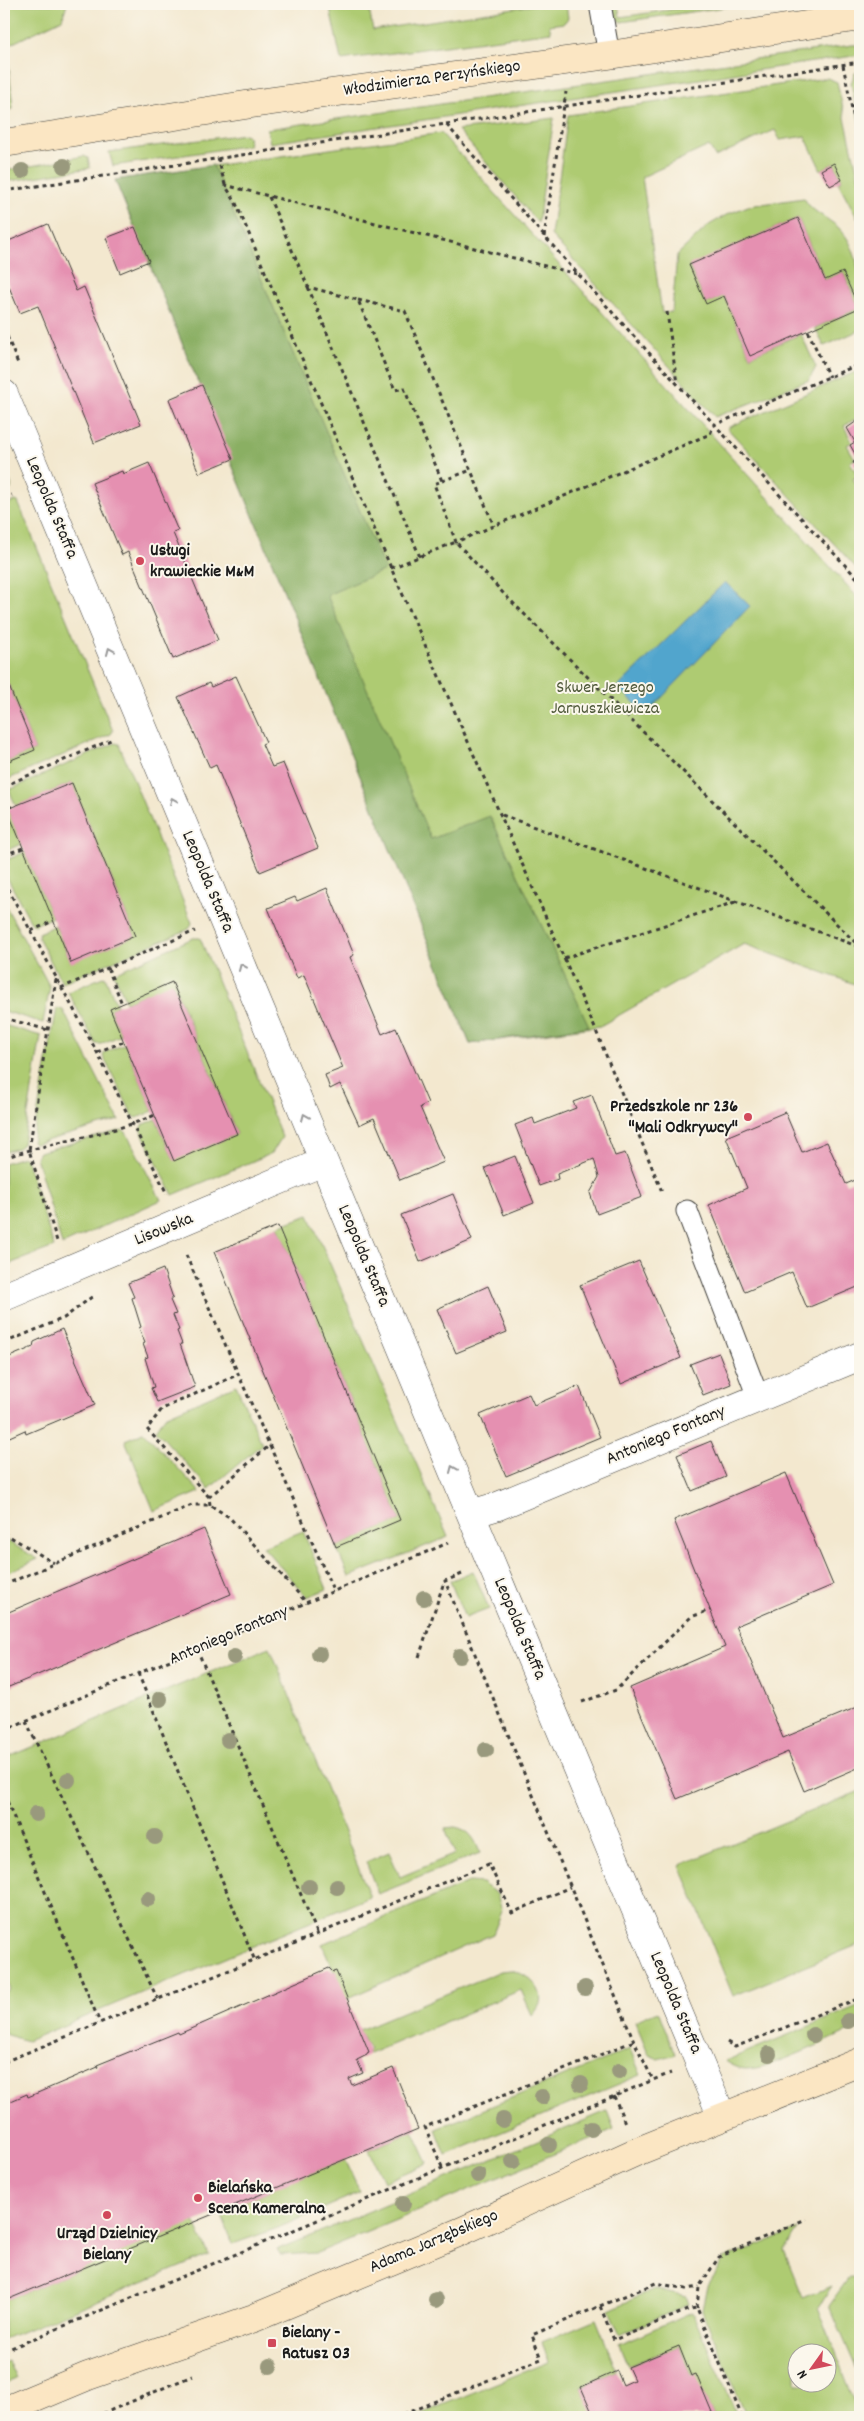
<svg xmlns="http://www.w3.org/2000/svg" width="864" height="2421" viewBox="0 0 864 2421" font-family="Dekko,sans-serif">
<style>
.green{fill:#aecb72;stroke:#657447;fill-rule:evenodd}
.forest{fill:#8aaf64;stroke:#536640}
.water{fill:#51a5cd;stroke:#366074}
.building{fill:#e590b1}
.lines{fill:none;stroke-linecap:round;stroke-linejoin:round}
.lane-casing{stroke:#3c3b37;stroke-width:23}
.street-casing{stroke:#3c3b37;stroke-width:29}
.secondary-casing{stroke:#3c3b37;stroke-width:29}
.path{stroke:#3c3b37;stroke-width:3;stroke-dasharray:4 4;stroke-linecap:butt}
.lane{stroke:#fff;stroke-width:21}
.street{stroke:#fff;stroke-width:28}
.secondary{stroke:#fbe6c3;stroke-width:28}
.tree{fill:#99997d}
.oneway{stroke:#999}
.poi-dot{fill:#d1495b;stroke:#fbf7ec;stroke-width:2}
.labels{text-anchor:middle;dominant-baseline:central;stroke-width:4;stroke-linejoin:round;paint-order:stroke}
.street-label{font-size:18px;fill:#1c1c1c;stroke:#fbf7ec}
.poi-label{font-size:18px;font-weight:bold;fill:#1c1c1c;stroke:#fbf7ec;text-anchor:start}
.park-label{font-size:18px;fill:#4f593a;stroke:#fbf7ec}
</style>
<rect width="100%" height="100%" fill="#fbf7ec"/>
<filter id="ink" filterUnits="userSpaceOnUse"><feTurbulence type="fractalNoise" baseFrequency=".02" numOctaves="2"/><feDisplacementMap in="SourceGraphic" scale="10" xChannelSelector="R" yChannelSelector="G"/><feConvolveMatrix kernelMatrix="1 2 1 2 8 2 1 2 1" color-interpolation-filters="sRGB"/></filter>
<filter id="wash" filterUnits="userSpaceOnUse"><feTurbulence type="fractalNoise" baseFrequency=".0096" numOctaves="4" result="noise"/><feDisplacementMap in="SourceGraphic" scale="20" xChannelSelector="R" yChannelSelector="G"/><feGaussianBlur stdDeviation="1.12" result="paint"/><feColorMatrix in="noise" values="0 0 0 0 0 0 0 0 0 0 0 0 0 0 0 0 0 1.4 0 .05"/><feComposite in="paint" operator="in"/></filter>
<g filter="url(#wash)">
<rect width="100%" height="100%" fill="#f3e8cf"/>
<path class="green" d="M4,4H67L62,19L7,46L13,109L4,112Z
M329,4H368L373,30L540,4H566L568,18L564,23L549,25L551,32L341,60Z
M618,4L620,17L711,4H747L621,22L616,19L614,9Z
M852,45H860V55L270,143L267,129Z
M860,72V126L851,83L855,73Z
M827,78L837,82L860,184V223L838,182L842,180L834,163L821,170L805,136L780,140L775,130L715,157L709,146L642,177L662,313L672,312L677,255L709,225L728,214L748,206L804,198C811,212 827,217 839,228C864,253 860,296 860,330L824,346L815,328L859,308L843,272L825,280L798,218L689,266L706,304L724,296L750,356L801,334L816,367L809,380L715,417L551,235L568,115Z
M554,118L538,223L458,130Z
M441,133L860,600V986L744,944L600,1026L470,1044L115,180Z
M245,134L248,136L249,145L113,166L109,152Z
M84,156L88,158L90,168L4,182V171Z
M860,370V416L844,426L852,442L847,445L855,459L850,462L858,476L853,479L860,490V495L857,497L860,503V572L727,428Z
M4,466L11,484V489L4,492Z
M15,501L18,502L113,731L111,734L4,781V763L35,750L4,674V506Z
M115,743L119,744L192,923L189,929L62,983L38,937L39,933L55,925L71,962L135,936L72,783L16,806L9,790Z
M4,801L22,844L4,851Z
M25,852L52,917L35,925L32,924L4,872V861Z
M4,903L50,987L43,1023L4,1011Z
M193,938H200L282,1137L272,1153L173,1195L140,1129L143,1125L156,1119L174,1160L237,1134L173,983L126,1002L114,973Z
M105,976L117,1006L110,1009L121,1035L101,1044H96L68,992Z
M57,1008L63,1010L119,1120L35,1144L32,1142Z
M4,1025L41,1036L23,1144L18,1148L4,1152Z
M125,1044L153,1111L137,1118L133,1116L103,1056L105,1052Z
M122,1130L126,1132L161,1200L62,1245L36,1157L39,1152Z
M23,1157L26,1158L54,1247L4,1266V1163Z
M309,1215L448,1537L349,1577L336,1547L400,1520L278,1226Z
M236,1385L262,1444L209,1489L156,1430L165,1416Z
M144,1432L200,1492L154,1511L125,1440Z
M303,1531L327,1589L307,1597L263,1547Z
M4,1539L38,1559L4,1574Z
M473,1571L489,1609L465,1618L450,1581Z
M270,1647L370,1897L27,2041L4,2034V1993L10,1990L4,1975V1759Z
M860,1791V1944L733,1996L680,1865Z
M455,1827C470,1830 475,1839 480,1853L378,1894L366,1862L389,1852L400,1877L455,1854L445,1828Z
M469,1882L482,1883L497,1894L502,1911L493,1934L346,1999L322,1944Z
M511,1970C532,1975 553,1997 532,2015L521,1990L369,2054L367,2052L370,2050L359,2030L501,1971Z
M860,2005V2026C834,2037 772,2069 747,2069C738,2069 732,2065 725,2061Z
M655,2012L659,2013L675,2054L659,2059L649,2055L635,2021Z
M630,2049L641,2075L446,2155L436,2129Z
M607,2111L614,2129L317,2253L280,2255L277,2250Z
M413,2131L428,2163L384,2182L369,2150Z
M345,2159L360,2192L278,2228L233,2244L220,2211Z
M194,2221L209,2255L4,2339V2301Z
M798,2229L784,2251L803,2298L832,2286L818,2307L860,2417H747L702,2310L707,2286L724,2259ZM796,2354H826V2384H796Z
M860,2274V2377L829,2305L848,2279Z
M655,2289L686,2296L689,2304L620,2335L609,2310Z
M692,2312L738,2417H714L695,2374L691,2375L679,2346L628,2366L619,2344Z
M596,2319L617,2371L581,2386L595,2417H413L548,2362L542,2342Z
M8,2361L16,2379L4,2384V2363Z"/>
<path class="forest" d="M213,165L385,570L327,595L431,839L490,816L589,1026L470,1044L115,180Z"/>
<path class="water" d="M725,582L750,606L646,714L618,687Z"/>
<g id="blocks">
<path class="building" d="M834,163L842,180L830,186L821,170Z
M798,218L825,280L843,272L859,308L750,356L724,296L706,304L689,265Z
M48,224L76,291L84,287L141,424L94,443L38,306L20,313L4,275V243Z
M135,227L149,261L120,273L106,238Z
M202,385L233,459L199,473L169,399Z
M860,419V474L853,462L858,459L850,445L855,442L847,428Z
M149,463L178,531L173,533L218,640L173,659L128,552L122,555L92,483L122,471L123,474Z
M860,476V487L855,479Z
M4,674L35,750L4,763Z
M236,676L266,742L262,744L272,767L283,763L318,848L260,872L216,765L210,768L178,697L209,683L211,687Z
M72,783L135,936L71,963L7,809Z
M327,888L354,955L350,957L382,1034L396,1028L428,1103L420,1107L444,1162L400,1180L374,1118L359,1125L340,1084L330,1089L325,1075L343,1068L304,975L297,978L268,908L295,897L297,901Z
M172,982L237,1134L174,1161L110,1009Z
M592,1095L615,1156L625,1153L642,1197L597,1214L590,1193L599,1177L594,1159L557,1174L558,1179L539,1186L515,1125L533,1118L535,1124L576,1108L573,1102Z
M785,1112L802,1152L827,1142L846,1184L860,1178V1286L807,1308L792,1272L745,1292L709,1205L747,1188L726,1137Z
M515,1156L534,1203L504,1215L485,1168Z
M453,1194L472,1240L420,1262L401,1215Z
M278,1226L400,1520L336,1547L214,1252Z
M639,1261L681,1358L621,1384L580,1285Z
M163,1269L173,1298L170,1300L176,1314L173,1315L179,1330L177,1331L182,1344H180L195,1387L157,1402L151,1388L154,1387L145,1358L148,1357L143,1344L145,1343L139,1328L141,1327L132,1298L134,1297L128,1283Z
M488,1286L507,1332L456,1353L437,1309Z
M62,1329L95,1405L26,1434L25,1430L5,1439L4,1357L7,1358L33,1347L34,1342Z
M719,1353L731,1384L703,1395L690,1364Z
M579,1386L600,1437L506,1476L480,1415L529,1394L534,1405Z
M711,1441L726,1477L692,1491L677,1455Z
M786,1473L833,1585L736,1626L783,1738L860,1706V1767L804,1791L788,1752L677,1799L630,1688L725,1647L674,1520Z
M204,1529L231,1594L4,1689V1614Z
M329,1968L333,1972L336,1971L369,2052L367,2053V2055L357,2060L363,2073L349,2079L352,2085L393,2068L418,2129L4,2301V2113L7,2112L4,2104L27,2094L28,2097L98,2067L97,2065L178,2032L179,2034Z
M679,2346L691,2376L696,2374L714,2417H594L581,2387L617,2371L623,2385L634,2380L628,2367Z"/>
</g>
</g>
<g filter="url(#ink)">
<use href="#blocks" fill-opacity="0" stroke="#3c3b37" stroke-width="1"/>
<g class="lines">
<defs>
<path id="lane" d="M600,4L609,55
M687,1211L758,1397"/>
<path id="street" d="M4,394L722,2117
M4,1297L323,1162
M471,1514L498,1506L860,1356"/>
<path id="secondary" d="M4,143L258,103L609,55L860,17
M4,2411L88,2376L254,2318L460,2232L636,2152L860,2062"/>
</defs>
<use href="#lane" class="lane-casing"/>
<use href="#street" class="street-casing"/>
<use href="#secondary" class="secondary-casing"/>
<path class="path" d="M843,65L860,148
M446,124L860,62
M218,158L225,185
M4,191L446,124C580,279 719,431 860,581
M269,197L308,287L358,300L395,390L404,388L442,481L434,484L456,542L710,434L714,425L860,364
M544,237L566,92
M577,274L225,185L235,201L391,568L594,1026L663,1194
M308,287L420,557
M358,300L405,311L494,526
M667,312L677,384
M4,329L19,366
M808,331L829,377
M442,481L471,470
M4,498L12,495
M391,568L456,542L504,594L860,947
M4,786L113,739
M4,791L11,808
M502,815L857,946
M4,855L23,848
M4,882L97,1052L167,1194
M31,931L53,921
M564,958L738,901
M108,968L122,1004
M56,979L29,1150L57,1241
M61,988L195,931
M4,1018L48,1030
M97,1052L123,1042
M4,1158C53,1141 107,1136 155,1115
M186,1255L334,1592
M4,1343L64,1318L93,1296
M209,1497L270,1445
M210,1505L209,1497L147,1429L162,1409L239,1374
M4,1533L54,1563
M462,1574L445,1581L634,2041L653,2080L671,2073
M4,1585L192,1505H210L229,1517L307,1603
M197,1649L318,1935
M419,1657L444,1582
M138,1673L255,1961
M582,1702L616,1690L691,1617L710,1610
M26,1721L158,2000
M4,1730L448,1543
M4,1794L100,2023
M727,2042L735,2047L860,1998
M4,2062L489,1864L512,1913L570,1887
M614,2096L625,2123
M442,2167L425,2127L634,2041
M600,2306L656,2283L686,2289L699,2287
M697,2308L699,2287L719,2257L806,2219
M4,2351L653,2080
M95,2417L192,2376
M396,2417L541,2359L532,2335L600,2306L614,2340L690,2309L697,2308L742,2417"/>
<use href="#lane" class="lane"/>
<use href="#street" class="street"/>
<use href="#secondary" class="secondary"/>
</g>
<g class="tree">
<circle cx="64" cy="166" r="8"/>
<circle cx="22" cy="171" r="8"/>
<circle cx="424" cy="1598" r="8"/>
<circle cx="319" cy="1654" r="8"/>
<circle cx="460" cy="1656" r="8"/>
<circle cx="234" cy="1657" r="8"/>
<circle cx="160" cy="1699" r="8"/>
<circle cx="228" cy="1740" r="8"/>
<circle cx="486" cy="1750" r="8"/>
<circle cx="68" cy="1780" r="8"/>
<circle cx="36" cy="1814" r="8"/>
<circle cx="155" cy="1837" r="8"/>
<circle cx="309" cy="1887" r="8"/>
<circle cx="337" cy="1887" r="8"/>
<circle cx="148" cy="1899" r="8"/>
<circle cx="585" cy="1988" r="8"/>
<circle cx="848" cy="2021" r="8"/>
<circle cx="813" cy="2035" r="8"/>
<circle cx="769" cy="2054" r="8"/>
<circle cx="619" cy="2071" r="8"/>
<circle cx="581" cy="2084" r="8"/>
<circle cx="542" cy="2097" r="8"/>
<circle cx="503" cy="2120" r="8"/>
<circle cx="591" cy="2129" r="8"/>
<circle cx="549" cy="2145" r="8"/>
<circle cx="513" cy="2161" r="8"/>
<circle cx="478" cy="2175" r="8"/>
<circle cx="403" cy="2204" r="8"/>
<circle cx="436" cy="2300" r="8"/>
<circle cx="270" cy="2366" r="8"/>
</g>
<defs><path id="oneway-chevron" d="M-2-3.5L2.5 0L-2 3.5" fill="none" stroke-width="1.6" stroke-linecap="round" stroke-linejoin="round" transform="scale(1.25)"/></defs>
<g class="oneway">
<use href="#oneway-chevron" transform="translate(110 651) rotate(-113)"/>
<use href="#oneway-chevron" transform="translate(173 801) rotate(-113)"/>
<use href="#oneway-chevron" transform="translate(242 967) rotate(-113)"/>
<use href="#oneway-chevron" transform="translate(305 1117) rotate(-113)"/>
<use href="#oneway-chevron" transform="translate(453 1469) rotate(-113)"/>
</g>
</g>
<g class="poi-dot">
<circle cx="140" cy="561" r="5"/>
<circle cx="748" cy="1117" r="5"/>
<circle cx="198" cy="2198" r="5"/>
<circle cx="107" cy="2215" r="5"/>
<rect x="267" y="2338" width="10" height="10" rx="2.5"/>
</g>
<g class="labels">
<g class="street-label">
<text transform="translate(432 79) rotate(-8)">Włodzimierza Perzyńskiego</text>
<text transform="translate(51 508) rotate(67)">Leopolda Staffa</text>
<text transform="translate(207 882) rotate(67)">Leopolda Staffa</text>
<text transform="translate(164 1230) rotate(-22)">Lisowska</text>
<text transform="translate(363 1256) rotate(67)">Leopolda Staffa</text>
<text transform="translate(666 1436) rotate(-23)">Antoniego Fontany</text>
<text transform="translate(519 1629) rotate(67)">Leopolda Staffa</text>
<text transform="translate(229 1636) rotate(-23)">Antoniego Fontany</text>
<text transform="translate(675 2003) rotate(67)">Leopolda Staffa</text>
<text transform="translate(434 2242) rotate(-23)">Adama Jarzębskiego</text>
</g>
<g class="poi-label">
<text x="150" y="551">Usługi<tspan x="150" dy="21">krawieckie M&amp;M</tspan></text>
<text x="738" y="1107" text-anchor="end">Przedszkole nr 236<tspan x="738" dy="21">"Mali Odkrywcy"</tspan></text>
<text x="208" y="2188">Bielańska<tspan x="208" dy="21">Scena Kameralna</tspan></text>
<text x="107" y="2234" text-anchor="middle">Urząd Dzielnicy<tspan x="107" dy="21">Bielany</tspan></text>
<text x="282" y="2333">Bielany -<tspan x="282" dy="21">Ratusz 03</tspan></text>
</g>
<g class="park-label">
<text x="605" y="688">Skwer Jerzego<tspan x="605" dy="21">Jarnuszkiewicza</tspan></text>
</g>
</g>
<rect width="864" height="2421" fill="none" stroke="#fbf7ec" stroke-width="20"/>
<g transform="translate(812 2368) rotate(237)"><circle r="24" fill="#fbf7ec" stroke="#a29f99"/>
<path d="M0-4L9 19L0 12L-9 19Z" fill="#d1495b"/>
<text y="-8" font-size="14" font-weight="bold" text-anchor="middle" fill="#1c1c1c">N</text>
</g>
</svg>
